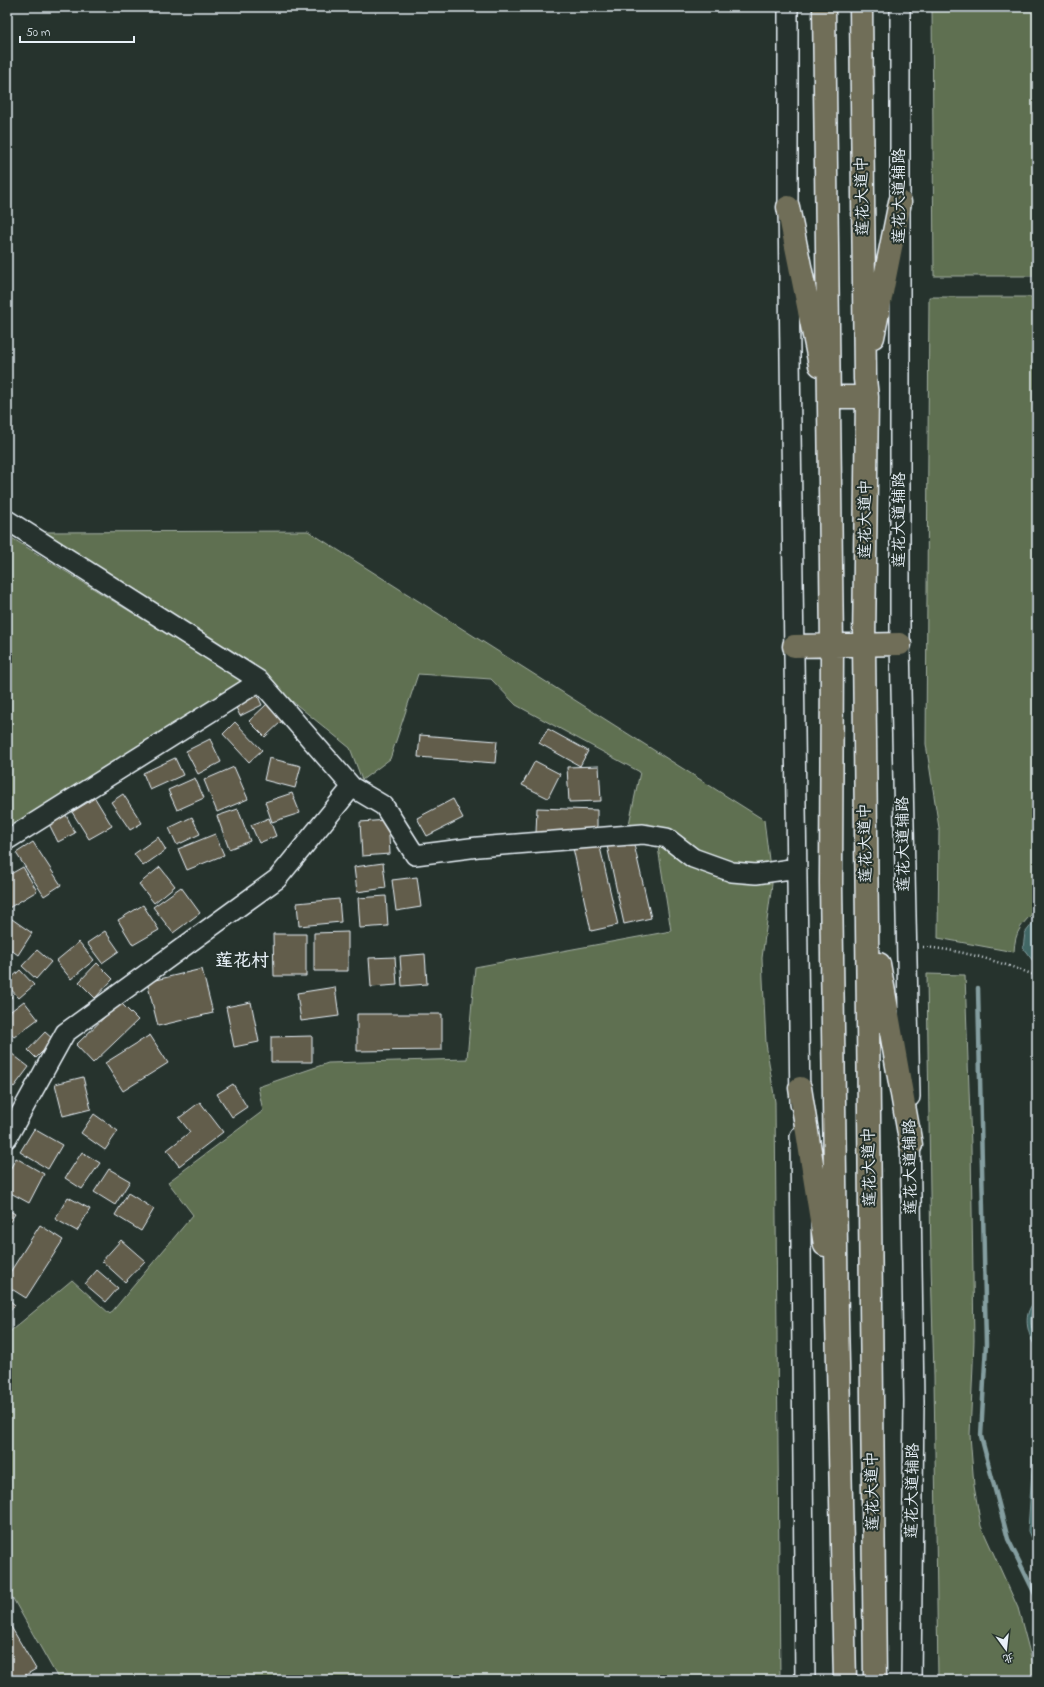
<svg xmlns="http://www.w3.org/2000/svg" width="1044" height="1687" viewBox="0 0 1044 1687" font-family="'Indie Flower','LXGW WenKai TC',sans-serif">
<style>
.green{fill:#5f6f51;stroke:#a4b0a4}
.water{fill:#426766;stroke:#849ea0}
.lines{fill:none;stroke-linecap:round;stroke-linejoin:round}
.shore{stroke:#a6babe;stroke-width:1}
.stream{stroke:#849ea0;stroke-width:4.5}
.building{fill:#625d4b;stroke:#e8f1f8}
.minor-casing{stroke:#e8f1f8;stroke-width:22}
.major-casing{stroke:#e8f1f8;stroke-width:25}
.path{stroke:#e8f1f8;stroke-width:2.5;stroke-dasharray:1 3;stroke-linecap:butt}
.minor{stroke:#26332d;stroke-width:19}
.major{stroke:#706e59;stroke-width:22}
.labels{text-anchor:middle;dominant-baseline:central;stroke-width:4;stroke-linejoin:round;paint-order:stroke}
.street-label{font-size:16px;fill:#e8f1f8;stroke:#26332d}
.quarter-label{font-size:18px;font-weight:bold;fill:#e8f1f8;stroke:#26332d}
</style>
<rect width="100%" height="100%" fill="#26332d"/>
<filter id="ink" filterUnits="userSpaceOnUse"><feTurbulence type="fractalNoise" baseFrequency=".025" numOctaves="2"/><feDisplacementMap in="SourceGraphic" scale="8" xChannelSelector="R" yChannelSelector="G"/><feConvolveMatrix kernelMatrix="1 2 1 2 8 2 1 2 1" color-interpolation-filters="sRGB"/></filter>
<g filter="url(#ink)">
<path class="green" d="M932,7H1037V276H934Z
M929,297H1037V909C1022,924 1015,930 1014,952L938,938L939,828L926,744Z
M308,531L764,820L772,884L762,958L766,1043L775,1102L780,1680H59L7,1588V1334L72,1280L110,1314L193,1215L168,1182L263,1111L258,1087L328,1063L467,1059L475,967L671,931L655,828L629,824L640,772L516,705L491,679L418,674L390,759L362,780L350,748L266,680L40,532Z
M7,535L247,684L7,829Z
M927,974L965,975L971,1146L974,1341L970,1435L974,1486L981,1526L1018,1608L1037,1680H938L934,1376L931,1264Z"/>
<path class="water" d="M1037,918V962L1033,961L1023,948L1025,933Z
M1037,1299V1350C1027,1333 1021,1314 1037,1299Z
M1037,1435V1553L1028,1531L1034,1439Z"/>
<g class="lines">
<path class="shore" d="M1037,1305C1027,1314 1031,1331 1037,1342
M1037,1453L1032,1530L1037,1542"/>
<path class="stream" d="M978,988L986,1344L981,1436L1008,1539L1037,1598"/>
</g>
<path class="building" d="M255,690L262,705L240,716L233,701Z
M267,704L283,720L265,737L249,721Z
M235,722L262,750L249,762L223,734Z
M548,729L588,751L580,766L539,743Z
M420,735L497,741L495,763L418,757Z
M210,739L221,762L198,774L186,751Z
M175,758L183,775L150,790L143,773Z
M269,758L301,766L295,788L264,780Z
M535,761L560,774L548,798L522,785Z
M599,766L601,801L569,802L567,767Z
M234,767L248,799L217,812L204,780Z
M195,778L204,798L177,810L168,790Z
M292,793L300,813L272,822L265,802Z
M123,794L142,823L130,830L111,802Z
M95,798L112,826L89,839L72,812Z
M453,799L463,818L427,836L417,818Z
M537,808L597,810V834L536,833Z
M238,809L250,841L229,849L217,816Z
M65,813L75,833L58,842L48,822Z
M192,817L200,834L177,845L169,828Z
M269,818L276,836L259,843L251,825Z
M388,820L390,854L362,856L360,822Z
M215,834L224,855L187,870L178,849Z
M632,836L651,918L624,924L606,841Z
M158,837L166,850L143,866L134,854Z
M33,842L61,885L44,896L16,853Z
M599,843L618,925L591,931L573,848Z
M383,863L386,888L357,892L354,867Z
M23,867L37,891L7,909V876Z
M160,867L175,886L154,903L139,884Z
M417,877L421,907L396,911L392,880Z
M181,887L200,913L173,933L153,907Z
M386,896L388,926L360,928L358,898Z
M339,899L341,922L299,926L297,903Z
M143,905L159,930L133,945L118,920Z
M9,917L32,933L18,955L7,947V920Z
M105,931L119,951L102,963L87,943Z
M348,932V971H314V933Z
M273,934H306V976H274Z
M79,942L94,960L71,979L56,961Z
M37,950L51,962L36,979L22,966Z
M425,954L427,984L402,986L400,956Z
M395,957L397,985L371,987L369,958Z
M97,963L113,979L95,998L79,982Z
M202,969L213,1013L158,1026L147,982Z
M20,970L34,985L19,998L7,985V982Z
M335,987L339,1016L301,1021L297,993Z
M7,992L12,997L7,1002Z
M24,1001L38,1019L14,1037L7,1028V1014Z
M120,1002L138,1020L93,1063L76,1045Z
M251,1002L259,1042L234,1047L226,1007Z
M357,1014H442V1050L357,1051Z
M45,1032L54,1040L36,1058L28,1050Z
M150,1035L168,1063L123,1091L105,1063Z
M312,1036V1062H271V1037Z
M7,1050L29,1067L14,1087L7,1082Z
M83,1077L91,1109L63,1116L55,1084Z
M233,1084L247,1107L232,1117L217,1094Z
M200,1102L223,1132L179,1166L167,1150L190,1132L179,1118Z
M94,1114L118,1131L105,1150L81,1133Z
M34,1129L62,1145L48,1169L20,1152Z
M82,1152L100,1163L82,1189L65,1178Z
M16,1158L44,1174L29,1203L7,1191V1175Z
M109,1169L130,1181L115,1205L94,1192Z
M128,1193L154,1209L141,1231L115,1215Z
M68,1197L90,1209L77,1231L55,1219Z
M7,1209L15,1214L7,1226Z
M40,1225L63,1240L26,1298L7,1286V1277Z
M121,1240L145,1261L125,1282L102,1261Z
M97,1270L118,1288L106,1302L85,1284Z
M7,1298L15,1305L7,1314Z
M7,1620L36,1669L17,1680H8L7,1678Z"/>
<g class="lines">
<defs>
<path id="minor" d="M788,7V207L800,1104
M900,7V644L910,1097
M7,520L260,681L352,787L277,879L65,1033L7,1138
M352,787L384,806L415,855L478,847L643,834L667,838L693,858L732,872L756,874L797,868
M7,840L260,681
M910,1129L914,1401L911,1680
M800,1136L805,1680"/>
<path id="major" d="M824,7L832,645L831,883L837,1319L845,1680
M861,7L865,379L867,397L864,644L875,1680
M788,207L820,365
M873,337L900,202
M830,397H867
M794,646L900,644
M879,964L911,1145
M800,1088L825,1245"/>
</defs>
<use href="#minor" class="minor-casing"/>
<use href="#major" class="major-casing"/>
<path class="path" d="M923,947C963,950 1000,962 1037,976"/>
<use href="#minor" class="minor"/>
<use href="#major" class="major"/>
</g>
</g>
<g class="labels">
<g class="street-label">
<text transform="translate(863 196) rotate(-91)">莲花大道中</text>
<text transform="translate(900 196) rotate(-90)">莲花大道辅路</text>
<text transform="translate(866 519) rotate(-90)">莲花大道中</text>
<text transform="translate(900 520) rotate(-90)">莲花大道辅路</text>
<text transform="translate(866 843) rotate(-91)">莲花大道中</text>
<text transform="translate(904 844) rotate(-91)">莲花大道辅路</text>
<text transform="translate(870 1167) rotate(-91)">莲花大道中</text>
<text transform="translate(911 1167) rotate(-91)">莲花大道辅路</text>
<text transform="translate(873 1491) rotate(-91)">莲花大道中</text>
<text transform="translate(913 1491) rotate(-89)">莲花大道辅路</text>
</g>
<g class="quarter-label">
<text x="242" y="962">莲花村</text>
</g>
</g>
<rect width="1044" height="1687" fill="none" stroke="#26332d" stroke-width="24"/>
<rect x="12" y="12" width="1020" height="1663" fill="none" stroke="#e8f1f8" stroke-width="1.5" filter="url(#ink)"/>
<g transform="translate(1006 1649) rotate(165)" stroke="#26332d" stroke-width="3" paint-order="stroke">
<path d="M0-3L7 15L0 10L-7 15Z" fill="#e8f1f8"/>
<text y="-6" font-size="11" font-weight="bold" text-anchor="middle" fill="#e8f1f8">北</text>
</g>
<path d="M20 36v6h114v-6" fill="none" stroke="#e8f1f8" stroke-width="2"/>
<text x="26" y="36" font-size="12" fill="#e8f1f8" stroke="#26332d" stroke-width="3" paint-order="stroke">50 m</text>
</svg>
